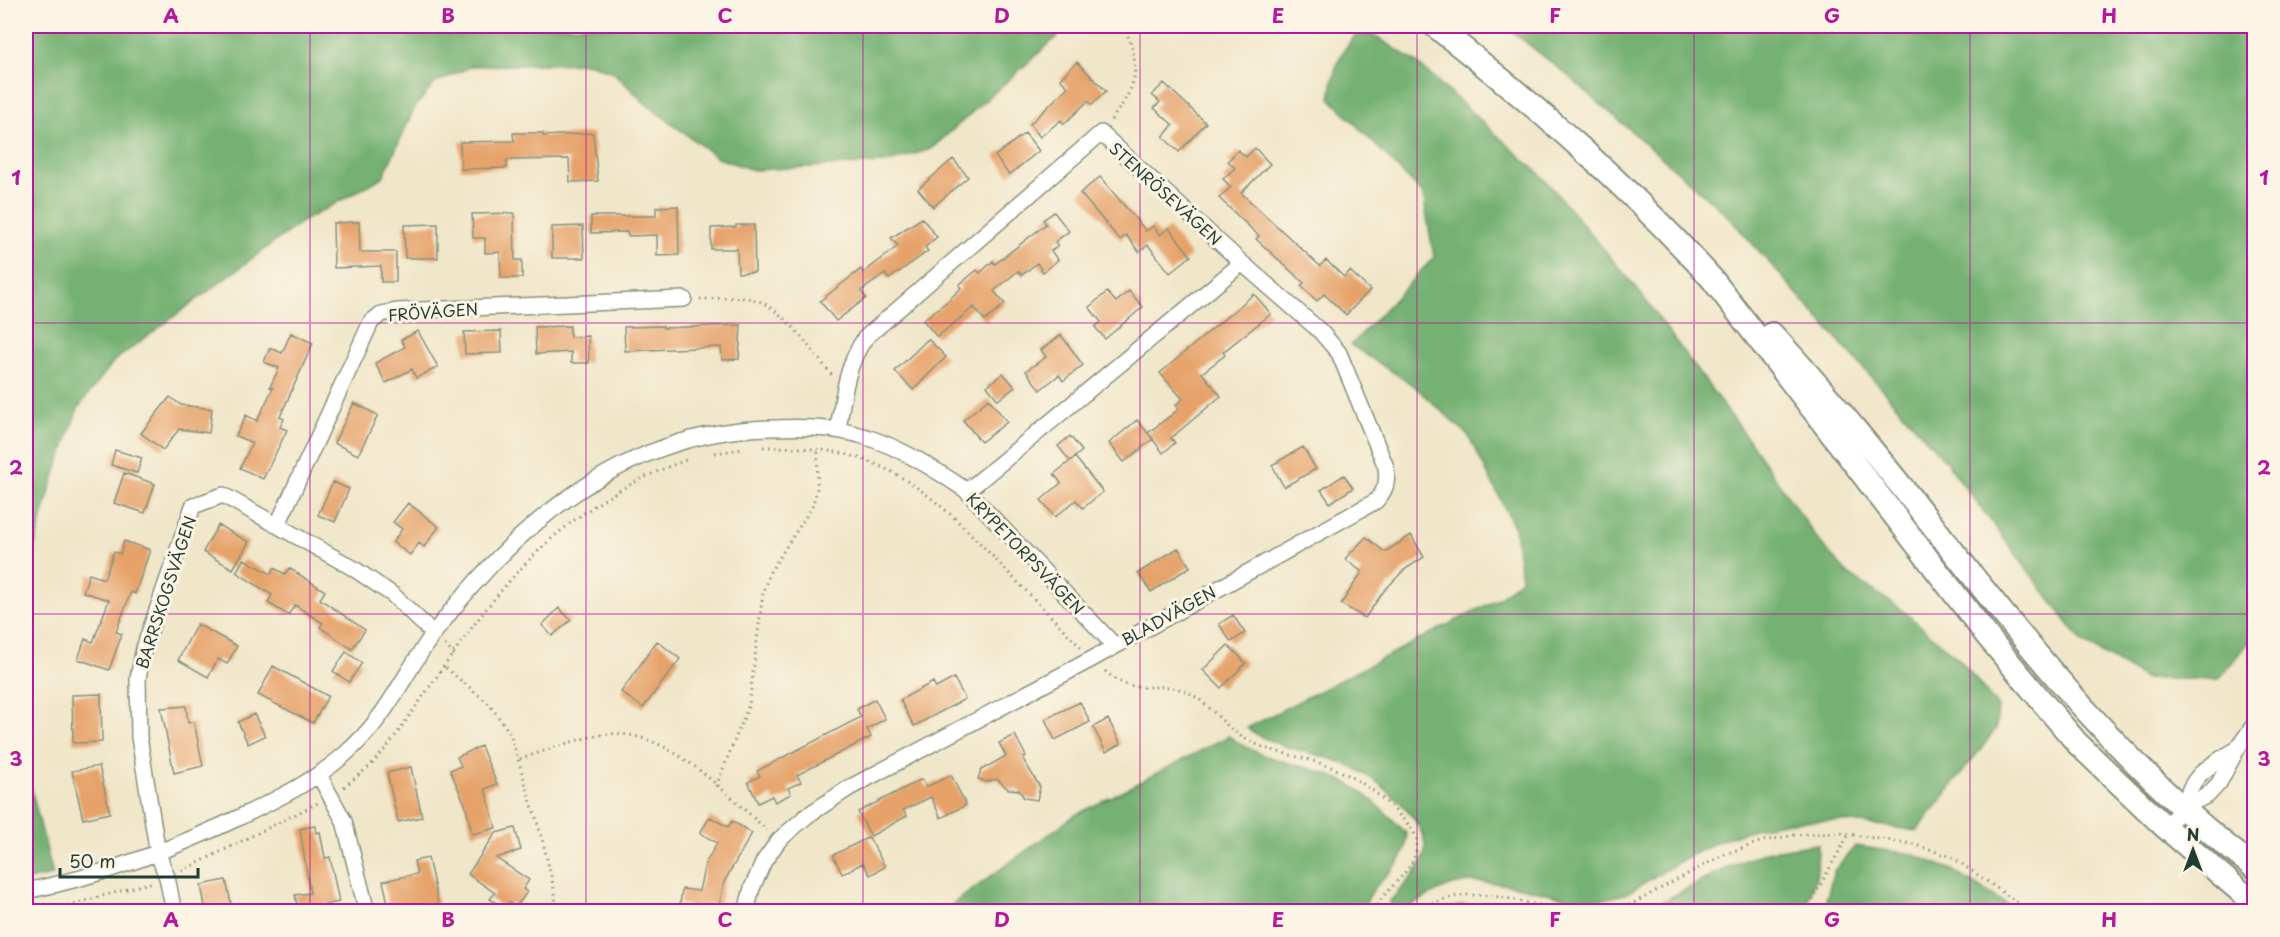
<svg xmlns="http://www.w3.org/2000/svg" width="2280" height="937" viewBox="0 0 2280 937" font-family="'Playpen Sans',sans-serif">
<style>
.forest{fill:#74b172;stroke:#4a7753;stroke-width:1.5}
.building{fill:#e6a269}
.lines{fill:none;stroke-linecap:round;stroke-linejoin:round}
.street-casing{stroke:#88927e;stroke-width:18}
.secondary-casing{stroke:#88927e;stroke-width:26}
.path{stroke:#88927e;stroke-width:3;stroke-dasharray:1.5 4.5;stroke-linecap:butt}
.street{stroke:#fff;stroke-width:15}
.secondary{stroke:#fff;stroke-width:22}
.grid{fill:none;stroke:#b5179e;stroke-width:1.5;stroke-opacity:0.55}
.labels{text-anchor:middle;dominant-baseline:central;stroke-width:6;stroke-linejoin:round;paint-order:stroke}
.street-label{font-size:16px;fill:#1f3d34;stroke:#fcf5e5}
.neatline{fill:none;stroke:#b5179e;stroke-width:2}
.grid-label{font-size:20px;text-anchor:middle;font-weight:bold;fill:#b5179e}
</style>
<rect width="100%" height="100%" fill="#fcf5e5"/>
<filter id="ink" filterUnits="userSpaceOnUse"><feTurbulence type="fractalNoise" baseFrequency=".0167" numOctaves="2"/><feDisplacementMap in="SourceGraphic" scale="12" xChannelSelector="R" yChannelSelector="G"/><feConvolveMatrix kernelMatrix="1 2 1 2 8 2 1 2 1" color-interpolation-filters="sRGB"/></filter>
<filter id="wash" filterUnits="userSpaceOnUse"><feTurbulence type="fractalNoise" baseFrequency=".008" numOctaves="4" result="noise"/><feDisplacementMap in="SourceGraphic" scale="24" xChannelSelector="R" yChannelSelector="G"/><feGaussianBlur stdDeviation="1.35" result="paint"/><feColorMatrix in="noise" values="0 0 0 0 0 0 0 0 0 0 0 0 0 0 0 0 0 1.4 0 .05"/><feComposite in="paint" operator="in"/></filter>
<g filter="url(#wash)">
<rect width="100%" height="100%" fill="#f0e6c9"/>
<path class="forest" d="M26,26H1069L931,149L885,163L753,170L718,158L647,105L613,72L588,63L472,66L435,83L415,107L383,177L300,223L114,361L78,408L51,486L26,576Z
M1505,26H2254V636L2219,679H2146L2082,642L1944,459L1726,214L1566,74Z
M1374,35L1416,62L1541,175L1638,290L1753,446L1818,540L1847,573L1901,609L1960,660L1998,707L1996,729L1917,831C1847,820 1790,811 1722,840C1688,854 1656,877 1625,894L1591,902C1553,897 1498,877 1462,883C1438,887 1420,903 1398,911L1391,910L1389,902C1420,867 1443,853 1407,810C1386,786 1359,767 1328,758C1300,749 1271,746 1247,728L1498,599L1521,579L1515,528L1468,435L1413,385L1351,345L1434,257L1423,194L1330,98C1333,72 1337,56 1355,36Z
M1229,736C1263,762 1303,763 1341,780C1367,792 1387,814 1406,833C1412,870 1366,879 1365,911H943L1074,816Z
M26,768L53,875L26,880Z
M1818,844L1817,873L1805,911H1645L1730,866L1766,852Z
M1855,846L1912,854L1950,869L2018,911H1823L1834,871Z
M1463,905L1519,911H1439Z"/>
<g id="blocks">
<path class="building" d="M1077,62L1106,91L1092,105L1088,101L1064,124L1061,120L1040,137L1030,124L1068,87L1060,79Z
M1164,83L1206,123L1179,152L1163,137L1173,125L1154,108L1160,102L1152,95Z
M513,133H543V136L593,133L598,181L570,182L569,159L507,160V168L461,169L460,142L514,141Z
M1025,133L1039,151L1009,175L995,156Z
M1255,148L1270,164L1241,193L1320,266L1326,260L1344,277L1350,271L1370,290L1346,315L1324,294L1317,301L1301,286L1304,283L1256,239L1259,236L1219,198L1231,187L1223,179L1235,168L1228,161L1238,150L1246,157Z
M953,159L968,177L933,207L918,189Z
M1100,177L1146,231L1153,226L1160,235L1169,228L1191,256L1170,273L1148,245L1139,252L1126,235L1120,240L1080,193Z
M678,206L679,255L657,256V235L628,236L627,232L591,233V216H656V207Z
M1054,212L1069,231L1055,242L1058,246L1051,251L1058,260L1043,272L1037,263L1022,275L1018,271L994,291L1005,304L985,321L974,307L937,337L923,320L950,299L961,288L959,285L977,270L980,273L993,261L995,264L1046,224L1043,220Z
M514,213L515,260H522V278H501L500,252L485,253V238H473L472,214Z
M922,218L937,237L925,247L928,251L889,279L885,274L861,291L866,298L836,321L820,301L861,269L863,273L898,246L891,238Z
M359,222L360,252H396V282H381V266L334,268L333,223Z
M438,224V258H405L404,225Z
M736,225H754L755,272L738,273L737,249H711V228L736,227Z
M583,226L584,258H552V227Z
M1129,291L1143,307L1105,339L1095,327L1101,322L1089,307L1107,292L1116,302Z
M1254,294L1271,314L1223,352L1225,355L1202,373L1221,396L1171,438L1175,443L1163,453L1148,433L1179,409L1176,405L1183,399L1160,373Z
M741,325L739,359L722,360L721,347L625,351L624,327L663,326V328Z
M570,326V337L588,336L589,363H571V352L536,354L535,327Z
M418,331L438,367L416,378L412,369L386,383L375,363L405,347L401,340Z
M501,331L502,353L465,354L464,332Z
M291,333L313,343L280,417L284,419L280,427L287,430L263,479L240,468L252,443L236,436L246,415L257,421L273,388L270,387L279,368L264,362L270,348L282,353Z
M1061,335L1083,365L1063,381L1059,375L1040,390L1026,371L1046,357L1041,350Z
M928,339L946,357L913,390L895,371Z
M1003,373L1015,387L998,400L987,386Z
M170,397L181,405L212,409L209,433L179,429L163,450L141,433Z
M989,399L1007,422L981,442L963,420Z
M354,403L378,415L358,455L334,443Z
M1137,420L1153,439L1124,462L1109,443Z
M1070,436L1082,451L1070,461L1058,446Z
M1303,447L1316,469L1284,487L1272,465Z
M115,450L142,458L137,473L111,465Z
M1075,457L1103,492L1083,508L1076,500L1055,517L1041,500L1061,483L1054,474Z
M124,473L155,484L145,513L114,503Z
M1344,475L1353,488L1330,503L1321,490Z
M333,482L349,489L335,522L318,515Z
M408,503L439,527L424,547L419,543L410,555L393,542L402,529L393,522Z
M218,525L249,542L233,569L203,552Z
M1411,535L1424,557L1404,570L1383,592L1365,618L1341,604L1362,572L1345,559L1366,537L1385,552Z
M124,541L150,550L135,594L131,592L116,632L122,634L109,670L78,659L85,639L93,642L109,600L83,592L89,574L104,579L114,552L120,554Z
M1178,548L1190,567L1151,592L1138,573Z
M244,559L271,574L274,568L285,574L289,568L325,591L320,599L365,630L352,649L320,627L323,623L295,605L288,615L268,603L272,595L236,572Z
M559,608L571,620L552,636L542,625Z
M1233,615L1245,633L1231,642L1219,624Z
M197,624L237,646L227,664L218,659L208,677L178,660Z
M657,641L680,659L643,708L621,692Z
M1228,645L1246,663L1221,688L1203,670Z
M346,652L362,663L349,682L333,671Z
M273,666L328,696L313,723L258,695Z
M954,678L965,699L914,726L900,700L933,682L936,688Z
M101,694L102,742L73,743L72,695Z
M875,699L885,719L867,729L871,737L797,775L801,782L788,788L791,794L775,802L772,796L758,803L748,782L760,776L757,771L861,717L857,709Z
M1080,702L1090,722L1055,740L1045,719Z
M186,706L188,723L194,722L203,766L174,773L161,708Z
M254,714L265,736L248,744L238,722Z
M1108,719L1121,744L1106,752L1093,727Z
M1015,735L1026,756L1023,759L1040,787L1037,800L1024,798L1019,790L1008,789L997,779L987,782L978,779L981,770L1006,756L999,743Z
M481,746L497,784L485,789L496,828L472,834L465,804L450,770L461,766L457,757Z
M99,766L110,813L83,819L72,771Z
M411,767L422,817L398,822L387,773Z
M951,775L966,805L941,818L931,797L903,810L907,816L871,836L858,812L922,779L926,787Z
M710,817L728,827L732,821L752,833L724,882L718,912H687L689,905L680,904L682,889L699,891L705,864L717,843L700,833Z
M315,826L316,833L320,832L325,858L330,857L339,902L298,910L295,895L310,893L300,829Z
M515,828L521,850L496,858L529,880L523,889L527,892L516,907L509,902L504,908L490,899L495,893L468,874L496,833Z
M869,837L885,867L870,875L863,863L842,874L833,855Z
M428,858L440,912H390L383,881L417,874L414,861Z
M226,880L233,912H206L201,885Z"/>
</g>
</g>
<g filter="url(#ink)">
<use href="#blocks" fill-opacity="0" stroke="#88927e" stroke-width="1.5"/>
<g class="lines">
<defs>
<path id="street" d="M838,430C843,397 846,366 865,338L1101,133L1242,263L967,491
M278,524L371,322L381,314L397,311L684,299
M319,775L344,821L367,912
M2184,807C2191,773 2210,766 2237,749
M2165,827L2184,807L2208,795L2219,783L2237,749L2254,725
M26,891C102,876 167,851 238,818C275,800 313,782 344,755C389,716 401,678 434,633C518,521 628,430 773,428C803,427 834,427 863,436C900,447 935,469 967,491L1114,645
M174,912L167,877L158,854L139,737L138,678L144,648L193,506L223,495L353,568L393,595L434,634
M746,912L752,888L764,861L779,840L808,815L849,788L1092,659L1376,501C1386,490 1388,482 1386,467L1339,353L1320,331L1242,263"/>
<path id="secondary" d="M1435,26C1534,104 1629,186 1713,280L1988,637L2077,743L2165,827L2254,903
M1772,334C1935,509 2060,721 2254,867"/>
</defs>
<use href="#street" class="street-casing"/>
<use href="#secondary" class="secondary-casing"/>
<path class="path" d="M1111,120C1139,83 1141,68 1124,26
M700,299C717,299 736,296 752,299C783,306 812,352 832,375
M763,447C792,447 821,448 849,455C912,472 955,517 999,563C1026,591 1054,619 1081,648
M715,453L742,449
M445,645L454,655
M446,668L489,704L510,733L542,838L555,893L556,912
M1105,671C1137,700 1156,678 1187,692C1209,702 1223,726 1244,738C1265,751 1290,754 1313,761C1348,771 1377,790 1401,817C1408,824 1417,832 1417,843C1417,872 1384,887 1374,912
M520,759C548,750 579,737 609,734C670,730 724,793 767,830
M716,786L749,705L763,592L770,572L812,507L817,490L818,449
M344,787L371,765L388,746C479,620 532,515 689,459
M182,871L318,803
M45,912L153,882
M1416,912C1470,878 1517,904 1574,912
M1612,912L1628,906L1725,854L1763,841L1795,835L1841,833L1913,844L1952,857L2031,912
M1809,912L1814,896L1849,834"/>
<use href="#street" class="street"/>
<use href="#secondary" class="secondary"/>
</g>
</g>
<path class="grid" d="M310,26V912M586,26V912M863,26V912M1140,26V912M1417,26V912M1694,26V912M1970,26V912M26,323H2254M26,614H2254"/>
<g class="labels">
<g class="street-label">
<text transform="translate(1166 193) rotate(42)">STENRÖSEVÄGEN</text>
<text transform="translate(433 311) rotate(-4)">FRÖVÄGEN</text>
<text transform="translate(1026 553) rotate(46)">KRYPETORPSVÄGEN</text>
<text transform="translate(165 592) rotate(-72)">BARRSKOGSVÄGEN</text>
<text transform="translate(1168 615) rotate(-29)">BLADVÄGEN</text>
</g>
</g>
<rect width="2280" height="937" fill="none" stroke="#fcf5e5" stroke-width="66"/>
<g transform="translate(2193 850)" stroke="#fcf5e5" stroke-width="4.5" paint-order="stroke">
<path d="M0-4.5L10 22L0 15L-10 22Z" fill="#1f3d34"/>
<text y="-9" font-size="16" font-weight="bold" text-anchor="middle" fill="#1f3d34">N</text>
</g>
<path d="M60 868v9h138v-9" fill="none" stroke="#1f3d34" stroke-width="3"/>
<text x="69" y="868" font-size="18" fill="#1f3d34" stroke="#fcf5e5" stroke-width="4.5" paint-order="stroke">50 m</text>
<rect x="33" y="33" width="2214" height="871" class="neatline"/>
<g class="grid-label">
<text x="171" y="23">A</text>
<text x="448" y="23">B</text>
<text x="725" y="23">C</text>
<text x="1002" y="23">D</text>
<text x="1278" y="23">E</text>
<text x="1555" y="23">F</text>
<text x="1832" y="23">G</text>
<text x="2109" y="23">H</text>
<text x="16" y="185">1</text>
<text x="2264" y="185">1</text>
<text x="16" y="475">2</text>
<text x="2264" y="475">2</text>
<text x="16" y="766">3</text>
<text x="2264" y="766">3</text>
<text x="171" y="927">A</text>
<text x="448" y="927">B</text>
<text x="725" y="927">C</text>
<text x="1002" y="927">D</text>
<text x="1278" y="927">E</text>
<text x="1555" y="927">F</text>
<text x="1832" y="927">G</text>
<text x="2109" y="927">H</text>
</g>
</svg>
